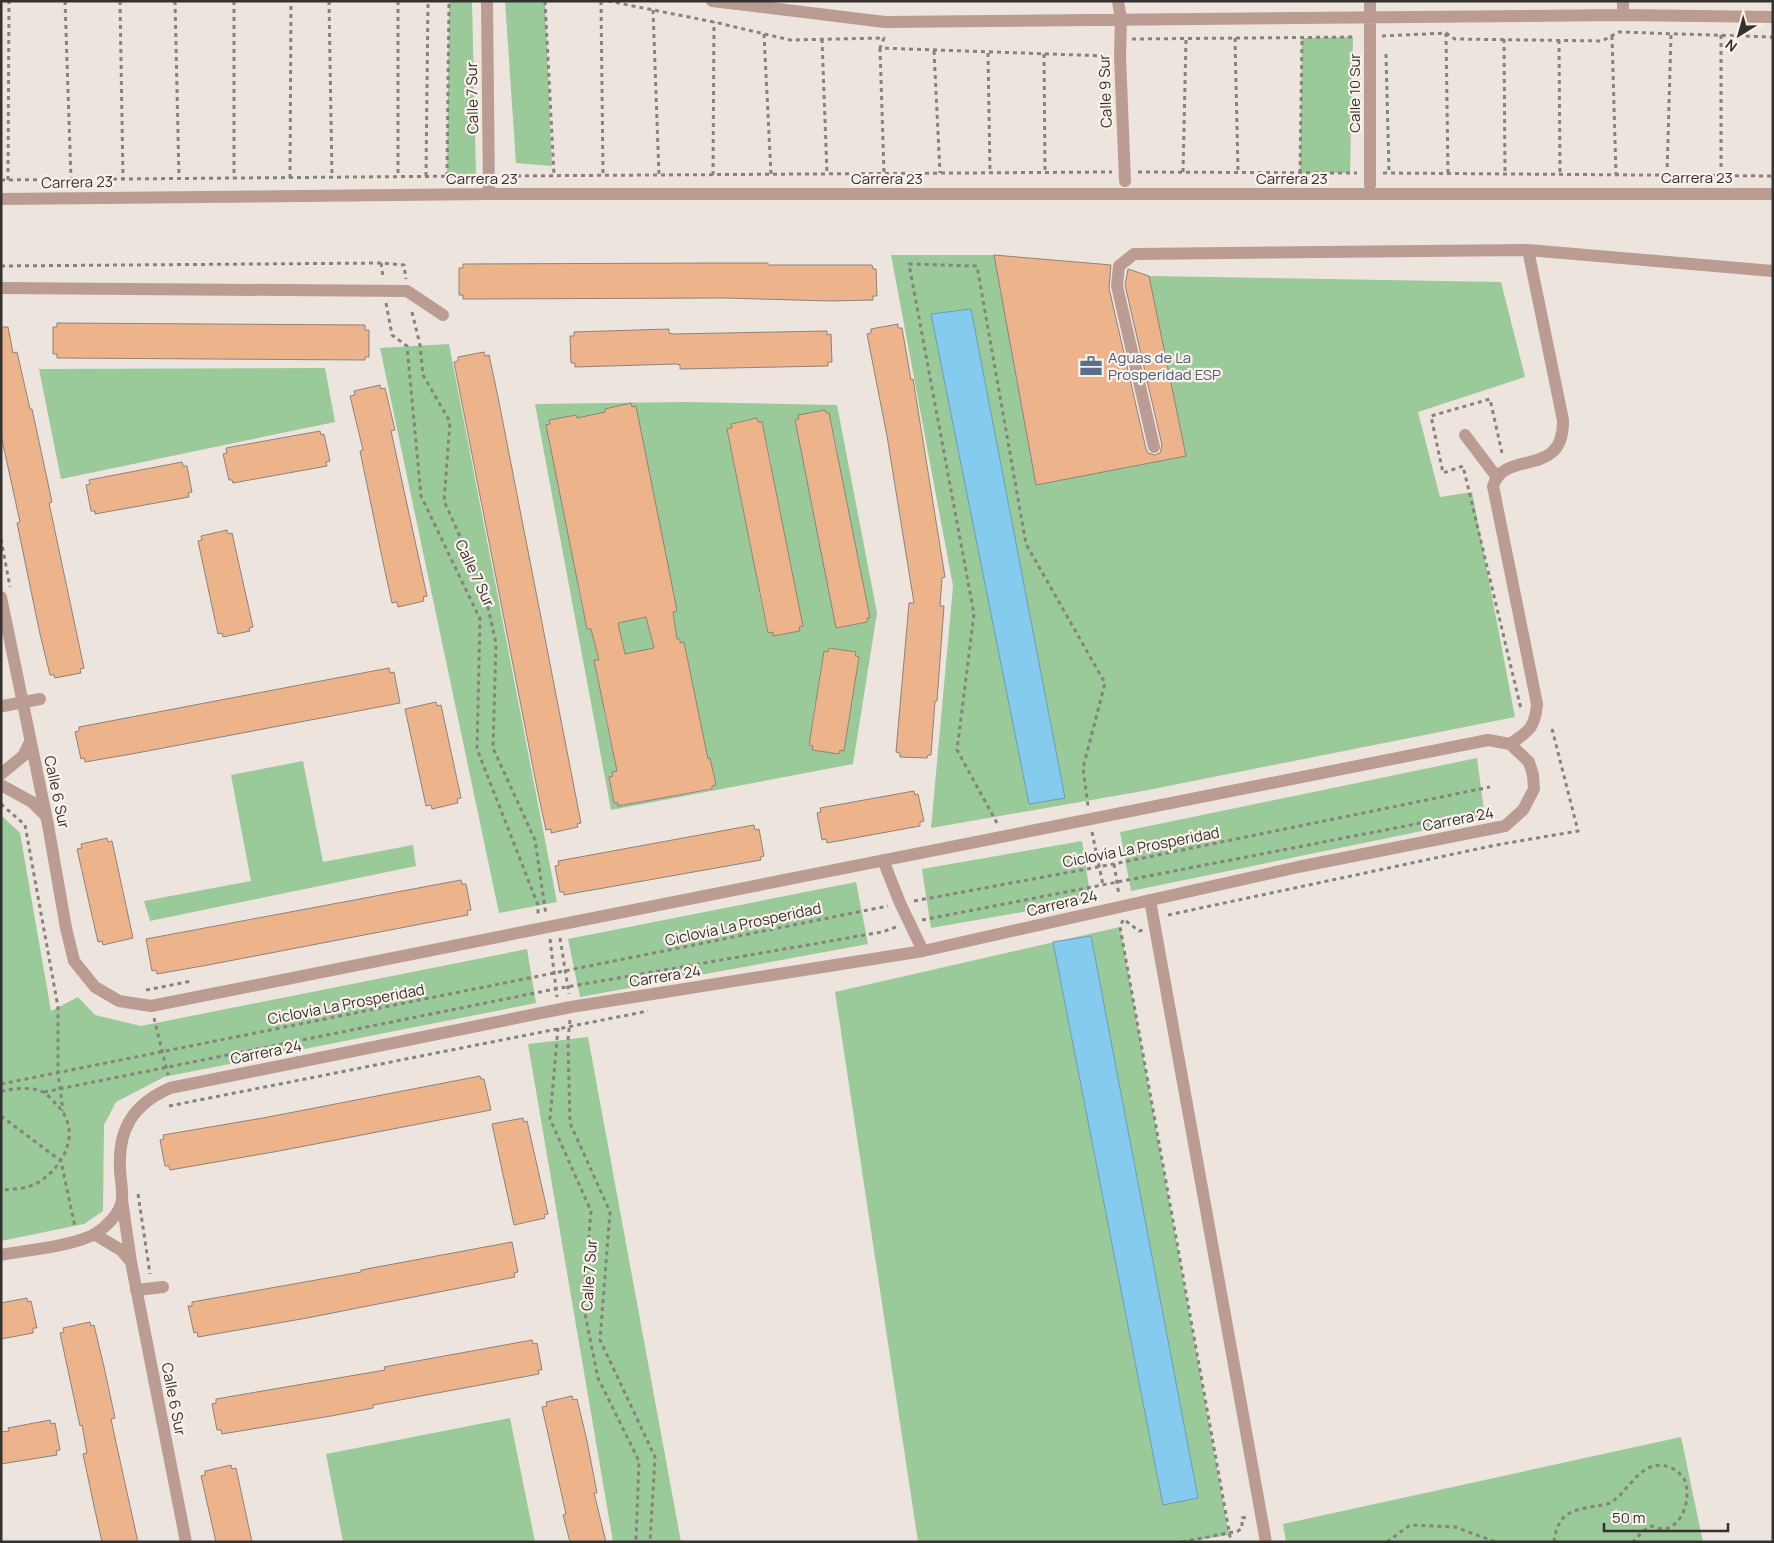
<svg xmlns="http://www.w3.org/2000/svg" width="1774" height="1543" viewBox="0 0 1774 1543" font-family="Manrope,sans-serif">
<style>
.green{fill:#9aca9a;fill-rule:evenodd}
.water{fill:#84cbef;stroke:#6c9db5}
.building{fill:#edb38a;stroke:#8c837d;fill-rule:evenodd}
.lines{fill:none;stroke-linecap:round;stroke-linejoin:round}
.path{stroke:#88827d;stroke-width:3;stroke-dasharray:4 4;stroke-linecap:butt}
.minor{stroke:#bb9c93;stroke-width:12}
.labels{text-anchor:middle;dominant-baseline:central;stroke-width:4.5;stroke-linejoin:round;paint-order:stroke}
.street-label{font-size:15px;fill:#34312e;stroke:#faf1ea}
.service-label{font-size:15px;fill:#4e5e75;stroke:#faf1ea;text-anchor:start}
</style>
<rect width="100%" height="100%" fill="#ede4dd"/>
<path class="green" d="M449,1H472L476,176H447Z
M505,1H545L552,166L516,163Z
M1353,37L1350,173H1300L1302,38Z
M891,255H994L1036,485L1186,456L1149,276L1501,282L1525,377L1418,412L1440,497L1472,492L1515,717L1143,791L931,828L953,586Z
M449,344L557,902L499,913L380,348Z
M325,368L335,422L61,479L39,369Z
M686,402L837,405L877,613L853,764L611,810L535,404ZM631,403L632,407H636L644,448L605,412V409ZM824,410L826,413H829L838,454L804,461L795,420L799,419V415ZM576,415L577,419L555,466L546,425L550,424V420ZM757,418L758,422H762L771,463L736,470L727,429L732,428L731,424ZM836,465H839L848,506L813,513L805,471ZM772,473L781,515L746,522L737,480ZM851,524L860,566L826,573L817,531ZM784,533L793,574L758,581L749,540ZM634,576L677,611L673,612L674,616L642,618ZM861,576L870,617L867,618V622L841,627L840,624H836L827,583ZM612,581L621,622L592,632L591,629H587L578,588ZM764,591L803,626L799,627L800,631L774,636L773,632L768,633L759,592ZM679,639L680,643H684L693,684L690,685L654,648L653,644ZM829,648L855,652V656L859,657L852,699L817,693L824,651L828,652ZM625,651V654L603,702L595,660H599L598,656ZM815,703H819L844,751L840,750L839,754L813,750V746L809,745ZM608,711L618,753H613L604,712ZM707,759H710L715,785L712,786V790L670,797L669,794ZM654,764L660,798L619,806L618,803H614L609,777L613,776L612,772Z
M1477,758L1485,818L1131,891L1120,832Z
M303,761L323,862L413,845L416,866L150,921L144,901L251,881L231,775Z
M1,815L20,833L51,1011L78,997L95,1015L141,1026L527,949L536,1003L164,1077L116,1102L104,1125L103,1211L84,1224L1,1241Z
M1082,841L1091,900L931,928L922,869Z
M856,882L868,944L580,997L568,939Z
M1120,927L1229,1535L1187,1542H918L835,992Z
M588,1037L681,1542H613L528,1044Z
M510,1418L535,1542H343L326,1454Z
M1681,1437L1703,1542H1286L1283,1524Z"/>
<path class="water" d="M971,309L1065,798L1029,804L931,314Z
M1091,936L1198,1498L1163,1505L1053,942Z"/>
<path class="building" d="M994,255L1111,265L1109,288L1146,449L1148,453L1155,455L1160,453L1162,445L1125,285L1128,269L1149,276L1186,456L1036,485Z
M715,263H768V265H872L873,269H876L877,296H873V300L830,301L725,298L463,299V295H459V268H463V264Z
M57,323L365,325V330H369V357H365V360L57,358V354H53V327H57Z
M898,324V328H902L911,380L913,379L945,577L942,578L940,606H944L937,701H935L931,755H928L927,758L900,757V753L896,752L909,603H914L887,436L867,334L871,333V329Z
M1,327H8L13,353L17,352L30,409H32L52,502L49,503L84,668L80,669L81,673L55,678L54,675H50L40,634L17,523L20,522L1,435Z
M669,329V333L673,334L827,331V335L831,334L832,362H828V366L680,369V365L676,364L575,367V363H571L570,336H574V332Z
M484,352L485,356L489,355L498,397L581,823L577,824L578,827L551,833V829L546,830L537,788L454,362L458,361V357Z
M380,385L381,389L385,388L395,430L391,431L427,596L423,597L424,601L398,607L397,602L392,603L383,562L360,451L363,450L350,396L355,395L354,391Z
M631,403L632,407L636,406L667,560L677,611L673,612L677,639H680V643L684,642L708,759L710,758L716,785L712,786V789L618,806V803H614L609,777L613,776L612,772L617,771L594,660H599L591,629H587L546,425L550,424L549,420L576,415L577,418L605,412V409ZM646,617L654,648L625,654L618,623Z
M825,410L826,413H829L870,618H867V622L836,628L795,420L799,419L798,415Z
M757,418L758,422H762L803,626L799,627L800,631L773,636V632L768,633L727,429L732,428L731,424Z
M320,431L321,435L324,434L330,461L326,462L327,466L233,483L232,480H229L223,454L227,453L226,448Z
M182,462L183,466H187L192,492L188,493L189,497L95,514V511H91L86,485L90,484L89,480Z
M227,530L228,534L232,533L253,627L249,628L250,631L223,637L222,633L218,634L198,541L202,540L201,536Z
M829,648L856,652L855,656L859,657L844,751L840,750L839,754L812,750L813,746L809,745L824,651L828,652Z
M389,668L390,673L394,672L400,703L137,753L85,762L84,758L81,759L75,732L79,731V727Z
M436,702L437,706L441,705L461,798L457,799L458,803L432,809L431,805L426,806L405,709Z
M914,791L915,795L918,794L924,821L920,822V826L827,843L826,839L822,840L817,813L821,812L820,808Z
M754,825L755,830L759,829L764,856L760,857L761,860L564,895V892H560L555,866L559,865L558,861Z
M107,838L108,842L112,841L133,938L103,945L102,941L98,942L77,849L82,848L81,844Z
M461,880L462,884H466L471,910L467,911L468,915L208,965L157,974L156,970L152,971L146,939Z
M480,1076L481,1079H484L491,1110L279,1151L170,1170L169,1166H165L160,1140L164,1139L163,1135L263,1118Z
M523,1118L524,1122L527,1121L548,1214L544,1215L545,1218L514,1225L492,1124Z
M512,1242L518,1272L514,1273L515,1277L307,1318L198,1337L197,1332L194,1333L188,1306H192V1302L361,1272V1270Z
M27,1298L28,1302L31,1301L37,1328H33V1333L1,1339V1303Z
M90,1322L91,1326L94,1325L104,1367L115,1418L111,1419L117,1447L138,1542H102L94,1506L83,1454L87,1453L82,1425L80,1426L60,1333L64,1332L63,1328Z
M532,1340L533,1344L537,1343L542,1370H538L539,1374L373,1405V1408L331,1416L222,1434L221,1430H217L212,1404L216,1403V1399L385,1370L384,1367Z
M572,1396L573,1400L577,1399L587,1441L597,1493H594L606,1542H570L563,1515L566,1514L542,1407L547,1406L546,1402Z
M50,1420L51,1424L55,1423L60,1450L56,1451L57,1455L1,1464V1432L9,1431L8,1428Z
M231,1465L232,1469L236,1468L252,1542H216L201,1476L205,1475V1471Z"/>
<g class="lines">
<path class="path" d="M65,1L71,179
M120,1L123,179
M175,1L179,178
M234,1V178
M329,1L332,177
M398,1V177
M545,1L554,175
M601,1L603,176
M608,1L714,22L790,40L884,38L880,48L1107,56
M653,10L659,176
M1446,33L1448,174
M764,34L771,174
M1721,35V176
M1382,36L1446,33L1455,39L1602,41L1619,32L1773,37
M1612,36L1616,175
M1235,38L1238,172
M822,39L827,174
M1132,39L1356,37
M1504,39L1505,174
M1559,40L1560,175
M880,48L884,173
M934,51L940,173
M988,53L990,173
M1044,54L1045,172
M1386,54L1389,173
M1138,172L1357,173
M1183,172L1186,39
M1300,173L1302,38
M1383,173L1773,176
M713,175L714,22
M1667,175L1671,34
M426,176L428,1
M447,176L449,1
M501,176L1112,172
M290,178L291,1
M1,180L475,176
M8,180L9,1
M381,263L383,277
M1,266L381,263L404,265L406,279
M386,303L392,335L407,346L421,496L480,619L477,749L538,905V916
M412,312L420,345L423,375L450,422L444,501L484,590L496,643L493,748L535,840L546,915
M1502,453L1490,399L1431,416L1443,473L1463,466L1521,709
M1,539L10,587
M1,804L25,825L58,1007V1073L63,1111
M997,823L957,750L974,614L909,264L977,266L1026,544L1105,683L1083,768L1088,806
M1092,832L1103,885
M1114,864L1119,895
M914,901L1114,864L1490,787
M1168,915L1496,845L1578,831L1551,725
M922,920L1493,809
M1123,920L1120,927L1231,1542
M1126,921L1139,931L1143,930
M560,938L569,994
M550,939L557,997
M146,990L192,981
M154,1018L168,1075
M570,1020L568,1040L570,1123L610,1212L600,1340L655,1457L650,1542
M558,1028L550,1119L591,1211L583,1304L598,1378L639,1461L636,1542
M1,1084L888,906
M1,1091C14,1089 30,1086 43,1092C48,1095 53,1101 57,1105C82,1131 65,1165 39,1182C28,1189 13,1189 1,1190
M44,1092L555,989L882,932L896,927
M169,1106L648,1011
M1,1116L61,1161L75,1227
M138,1194L150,1274
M1182,1542L1238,1531L1242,1528V1518L1247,1517
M1387,1542L1410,1525L1455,1527L1496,1542
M1554,1542C1558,1507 1579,1510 1607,1504C1626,1499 1639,1456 1669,1467C1675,1469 1681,1474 1684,1479C1692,1495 1684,1527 1663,1529C1660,1529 1655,1527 1652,1526L1643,1531L1633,1542"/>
<path class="minor" d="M487,1L489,194
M712,1L885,22L1623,15L1773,17
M1118,1L1121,19L1120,56L1125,181
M1370,1V185
M1623,15V1
M1,199L489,194H1773
M1528,250L1773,271
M1,288L407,291L443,315
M1465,435L1496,476
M1154,447L1117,286L1119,266L1134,254L1528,250L1563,420C1564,480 1505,448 1493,486L1537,704C1535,728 1529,731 1510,744
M1,597L48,825L66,928L74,961L95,987L119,1001L151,1006L1488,740L1510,744L1529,762L1533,775L1534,789L1523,810L1505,826L1298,867L923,951L571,1007L170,1088C134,1104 118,1128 120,1168C120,1178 123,1189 122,1199C121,1213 106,1227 95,1234C73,1246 27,1250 1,1255
M3,706L40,699
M1,774L23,756L30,742
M1,785L32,802L44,814
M883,860L900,903L923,951
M1150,900L1266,1542
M122,1200L131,1262L186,1542
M94,1234L121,1250L131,1262
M136,1290L163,1287"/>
</g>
<defs>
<symbol id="office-bare" viewBox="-9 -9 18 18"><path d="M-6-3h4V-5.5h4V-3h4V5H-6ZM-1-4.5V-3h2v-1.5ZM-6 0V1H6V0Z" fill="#5c6f8a" stroke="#faf1ea" stroke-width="2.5" paint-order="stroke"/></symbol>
</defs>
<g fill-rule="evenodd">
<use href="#office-bare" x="1075" y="350" width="32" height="32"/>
</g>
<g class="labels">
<g class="street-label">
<text transform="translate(1105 91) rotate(-92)">Calle 9 Sur</text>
<text transform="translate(1354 93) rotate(-90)">Calle 10 Sur</text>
<text transform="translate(472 98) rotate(-91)">Calle 7 Sur</text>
<text x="1697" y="177">Carrera 23</text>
<text x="482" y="178">Carrera 23</text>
<text x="887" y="178">Carrera 23</text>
<text x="1292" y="178">Carrera 23</text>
<text transform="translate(77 182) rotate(-1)">Carrera 23</text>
<text transform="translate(475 573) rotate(65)">Calle 7 Sur</text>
<text transform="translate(57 792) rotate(78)">Calle 6 Sur</text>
<text transform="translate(1458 819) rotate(-11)">Carrera 24</text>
<text transform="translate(1141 847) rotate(-11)">Ciclovía La Prosperidad</text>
<text transform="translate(1062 903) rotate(-13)">Carrera 24</text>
<text transform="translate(743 924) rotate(-12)">Ciclovía La Prosperidad</text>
<text transform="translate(665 976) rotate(-9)">Carrera 24</text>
<text transform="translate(346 1004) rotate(-11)">Ciclovía La Prosperidad</text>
<text transform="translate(266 1052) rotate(-11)">Carrera 24</text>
<text transform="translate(589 1275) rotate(-86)">Calle 7 Sur</text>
<text transform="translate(174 1399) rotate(79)">Calle 6 Sur</text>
</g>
<g class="service-label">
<text x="1108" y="357">Aguas de La<tspan x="1108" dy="17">Prosperidad ESP</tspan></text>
</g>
</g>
<rect width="1774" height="1543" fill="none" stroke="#34312e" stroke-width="5"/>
<g transform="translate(1739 35) rotate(217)" stroke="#faf1ea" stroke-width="4" paint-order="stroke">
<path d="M0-4L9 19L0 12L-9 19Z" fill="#34312e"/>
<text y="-8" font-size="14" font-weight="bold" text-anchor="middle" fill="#34312e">N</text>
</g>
<path d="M1604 1523v8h124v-8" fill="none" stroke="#34312e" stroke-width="2.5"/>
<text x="1612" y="1523" font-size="15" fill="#34312e" stroke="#faf1ea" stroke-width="4" paint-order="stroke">50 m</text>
</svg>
